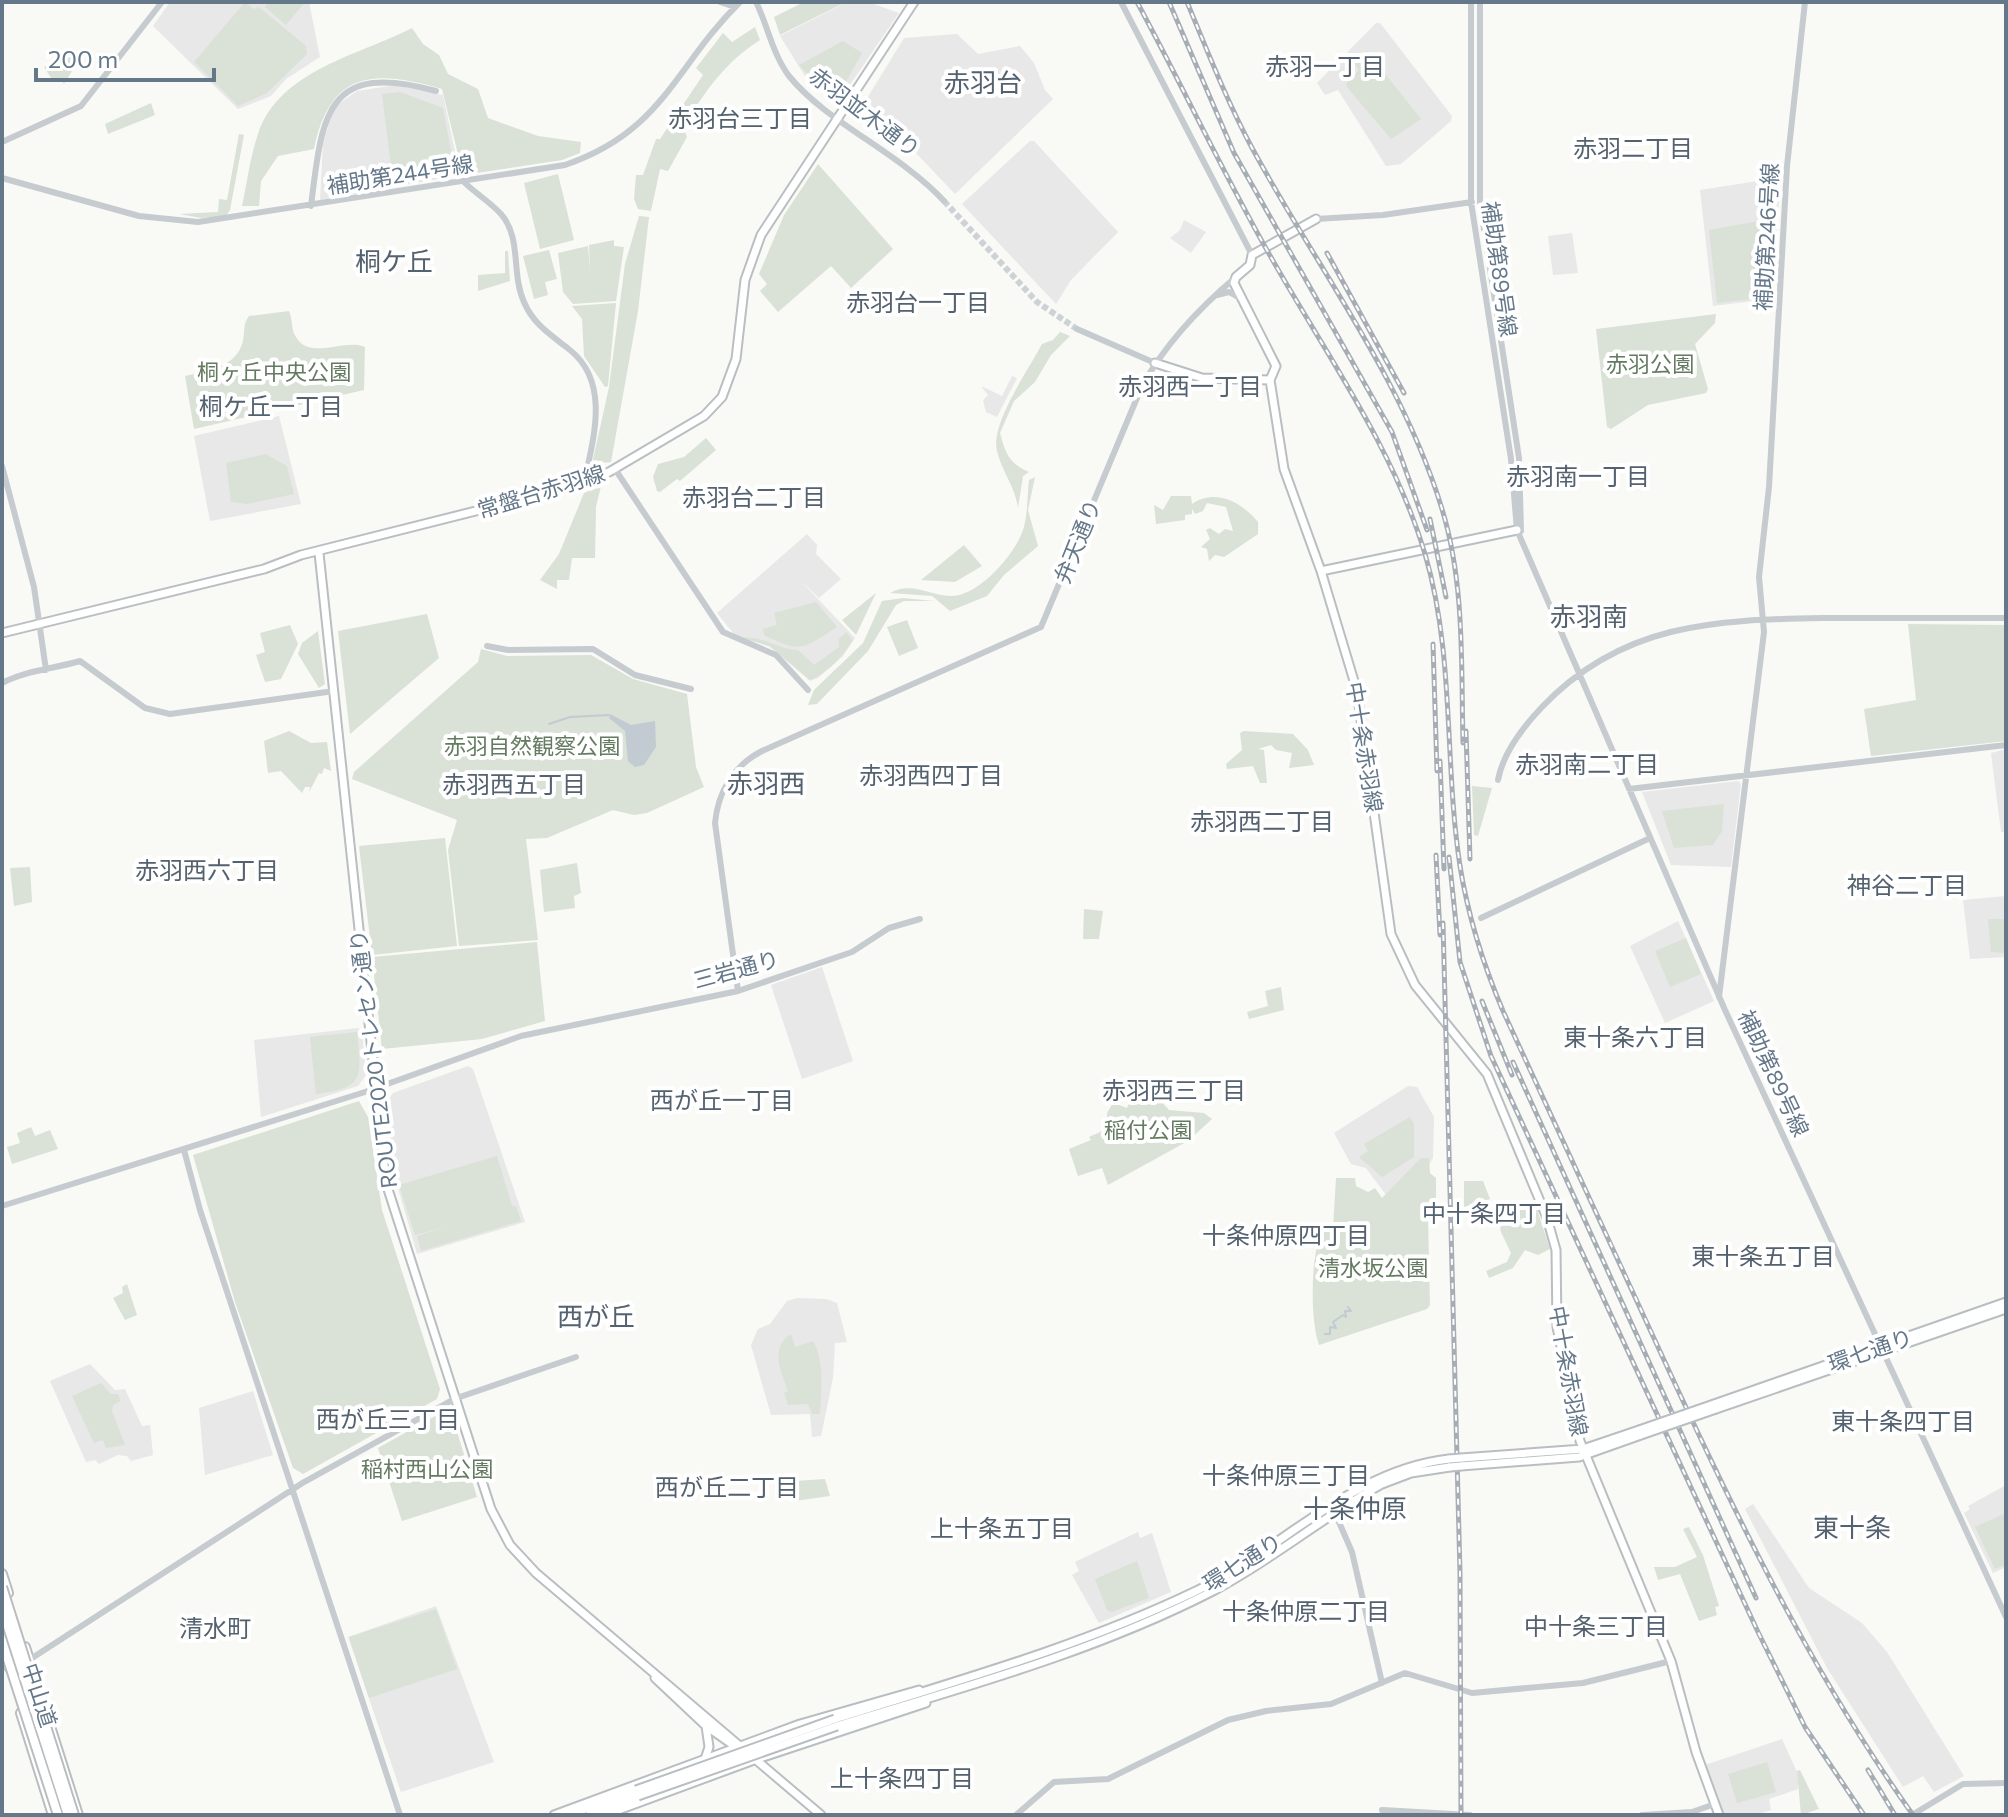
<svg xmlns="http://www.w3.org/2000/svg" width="2008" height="1817" viewBox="0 0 2008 1817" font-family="Commissioner,'Noto Sans JP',sans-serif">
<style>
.built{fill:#e7e8e7}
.green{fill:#dae1d7}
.water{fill:#c1cbd1}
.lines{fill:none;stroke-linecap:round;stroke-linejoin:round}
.stream{stroke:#c1cbd1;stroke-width:2}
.minor-tunnel{stroke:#cdd2d6;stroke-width:6;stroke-dasharray:6 3;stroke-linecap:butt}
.major-casing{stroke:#b9bec2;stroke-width:11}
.highway-casing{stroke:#b9bdc0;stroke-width:12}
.minor{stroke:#c6cbcf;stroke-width:6}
.major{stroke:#fff;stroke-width:7}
.highway{stroke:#fff;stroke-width:8}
.rail-casing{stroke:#a6adb4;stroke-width:5}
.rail{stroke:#fff;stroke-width:2;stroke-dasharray:6;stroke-linecap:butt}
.major-bridge-casing{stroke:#b9bec2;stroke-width:11;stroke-linecap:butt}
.highway-bridge-casing{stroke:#b9bdc0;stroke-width:12;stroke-linecap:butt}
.major-bridge{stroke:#fff;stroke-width:7}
.highway-bridge{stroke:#fff;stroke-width:8}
.labels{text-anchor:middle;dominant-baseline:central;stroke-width:8;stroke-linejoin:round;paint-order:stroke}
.street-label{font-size:22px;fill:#65788a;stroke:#fff}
.park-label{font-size:22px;fill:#657b61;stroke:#fff}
.neighbourhood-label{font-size:24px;fill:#54626f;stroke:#fff}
.quarter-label{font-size:26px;fill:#54626f;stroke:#fff}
</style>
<rect width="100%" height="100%" fill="#f9f9f6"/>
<path class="built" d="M170,2H309L320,57L286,79L271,96L238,109L153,26Z
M847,2H868L899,13L841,98L831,100L805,76L780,36Z
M1376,23H1380L1452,116L1451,121L1401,164L1386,166L1338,90L1325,95L1317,83Z
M957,34L978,54L1020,46L1034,63L1045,90L1053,99L955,194L915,152L858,113L904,38Z
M396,85L443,95L460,175L320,200L323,144L334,107L357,91Z
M1030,141H1034L1118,232L1071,280L1056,304L962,204Z
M1777,178L1780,182L1773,295L1769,299L1713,306L1700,190Z
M1184,220L1206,232L1191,253L1170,238L1180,230Z
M1572,233L1578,273L1553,275L1548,236Z
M1012,376L1017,378L997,417L986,412L983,400L988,395L981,386L1002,396Z
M279,416L301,504L210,521L194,436Z
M807,534L817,545L816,554L841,579L819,598L800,580L855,638L843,656L818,678L810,681L770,647L734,634L717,613Z
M2006,749V832H2001L1991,753Z
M1738,781L1741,784L1731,867L1671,865L1642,792Z
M2006,896V957L1970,959L1963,900Z
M1678,921L1714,1001L1665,1023L1630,946Z
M822,967L853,1061L802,1079L771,985Z
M358,1028L362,1031L366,1075L358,1086L261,1117L254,1040Z
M468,1066L473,1069L525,1222L417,1254L394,1174L386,1103L393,1093Z
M1408,1086L1417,1087L1434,1117L1433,1158L1426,1170L1386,1195L1366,1168L1351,1164L1334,1133Z
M797,1298L826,1299L837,1303L847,1342L835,1343L833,1378L821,1436L812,1437L810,1414L771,1415L751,1345L758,1329L770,1324L787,1301Z
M90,1364L115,1390L125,1389L142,1426L150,1425L153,1455L131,1461L127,1456L118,1455L99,1464L95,1460L86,1462L50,1381Z
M253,1391L273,1455L205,1475L199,1408Z
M2006,1485V1567L1993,1573L1964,1513L1970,1509L1968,1506Z
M1753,1504L1809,1588L1862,1623L1887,1652L1964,1776L1934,1792L1923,1776L1903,1787L1827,1668L1745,1509Z
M1138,1532L1140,1538L1152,1533L1171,1592L1099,1623L1072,1575L1079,1571L1075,1562Z
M436,1606L494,1762L401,1792L348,1637Z
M1782,1739L1798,1774V1789L1769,1799L1771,1810L1756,1815H1723L1705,1765Z"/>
<path class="green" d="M245,2L254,9L259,7L306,46L307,54L267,93L238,106L194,62Z
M269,2H305L286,25L265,7Z
M804,2H846L780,35L774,17Z
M755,27L760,40C725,62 704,93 683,127L687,137L668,171L660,169L651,211L638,209L634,199L636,175H643L656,139H660L703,75L696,68L723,33L732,42Z
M412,28L423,44L439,55L448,74L478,89L488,118L538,136L581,142L580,153L562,160L463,175L442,89C373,69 330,71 314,149L278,156L261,181L259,206H242C247,183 250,157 258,134C279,70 360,55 412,28Z
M843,41L862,53L842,89L838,87L831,95L825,94L799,65Z
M1367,51L1421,119L1391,139L1347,87L1346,84L1359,70L1353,61Z
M84,52L64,84L60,78L53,81L44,67Z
M400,92L443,108L455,172L393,182L382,94Z
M151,103L155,115L108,134L105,124Z
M239,134L244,135L230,210L226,216L201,218L179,214L218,212L219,199L227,200Z
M818,164L893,249L851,288L831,266L778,312L760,291L767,284L759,274L784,215Z
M558,174L574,240L540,249L524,183Z
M639,216L649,217L638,311L611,462L592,464L609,387L625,264Z
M1765,220L1768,297L1717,303L1709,230Z
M614,240V246L624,247L616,301L573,304L563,292L558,253L588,246L590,270L589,245Z
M549,250L557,279L545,282L548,295L534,299L523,256Z
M505,251H508L510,281L478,291V275L505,273Z
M616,303L608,386L605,387L584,356L582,319L572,306Z
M289,311C293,320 291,330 296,337C309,361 346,338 365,347L364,390L194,429L185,376C207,371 237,367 243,341C245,331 243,323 249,316Z
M1716,314L1715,323L1695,344L1708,389L1706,393L1648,405L1611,429L1607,427L1596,329Z
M1060,332L1070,336L1051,355L1035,382L1014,401L1000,433C1005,452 1009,464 1029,472L1023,476L1018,508C1015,486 1002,472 997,451C990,424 1029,369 1042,344L1053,340Z
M706,438L716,450L680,481L677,479L660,492L657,491L653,477L658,464L684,457Z
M266,454L287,466L294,494L247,504L231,502L226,463Z
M1035,477L1028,510L1038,546L1004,575L987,596L950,611L932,596L890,593C913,581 929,596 951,596C979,596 1015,554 1023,530C1028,515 1027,496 1029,480Z
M601,486L596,507L595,558H572L569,580H557V589L540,580L559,554L584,493Z
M1171,496H1191L1192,504C1215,488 1242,502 1258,522V534L1224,557L1215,555L1209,561L1207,549L1201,547L1210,539L1206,530L1210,528L1219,534L1225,529L1233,531L1226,507L1207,503L1203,511L1195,514L1192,509V514L1185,515V520L1156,524L1154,505L1163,510Z
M964,545L982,566L955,582L921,580Z
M876,593L856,635L842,620Z
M903,598L934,601H904L896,605L868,651L817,704L808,705L814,690L863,643L882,601Z
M816,602L837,627C801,650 801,653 764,635L763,629L777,625L774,613Z
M427,614L439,658L350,734L338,631Z
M907,620L918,648L899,656L887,627Z
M1908,624L2006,625V741L1871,756L1864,709L1916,700Z
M290,625L298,644L281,679L265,682L256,655L265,652L260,633Z
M318,631L325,684L319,688L298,654L302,643Z
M846,632L853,640C843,656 828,673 810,680L770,646L741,638C763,635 777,650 798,650L814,665L839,647V639Z
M481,649L507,656L591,655L633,679L687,694L696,767L704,787L647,813L634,815L613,810L547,838L526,839L538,940L459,946L448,850L457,820L352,779L354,772L478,662Z
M289,731L311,743L327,742L331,771L324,768L322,774L319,773L309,792L310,787H305L302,793L281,771L268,773L264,741Z
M1244,731L1293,734L1308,750L1314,765L1289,768L1292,753L1276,750L1271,745L1258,749L1264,750L1267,783H1260L1253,766L1227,769L1226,764L1242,750L1240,733Z
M1472,786L1492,788L1478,836L1474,835Z
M1724,804L1722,831L1713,845L1674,848L1662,811Z
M445,838L457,946L372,955L359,846Z
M577,863L581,893L574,896L575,908L544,912L540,870Z
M30,867L32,902L14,906L10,868Z
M1084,909L1103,911L1099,939H1083Z
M1988,919H2006V953L1991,952Z
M1686,938L1701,974L1670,987L1655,951Z
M537,942L545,1021L482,1039L382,1049L372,957Z
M1281,987L1284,1010L1249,1019L1247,1012L1268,1006L1265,991Z
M357,1032C361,1076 366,1088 316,1094L310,1037Z
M1131,1098L1161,1101L1169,1110L1204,1113L1212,1119L1188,1141L1108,1185L1102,1168L1078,1176L1069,1149L1091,1140L1089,1137L1107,1129V1113L1113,1103L1127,1108Z
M359,1101L368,1117L382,1210L440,1389L437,1399L303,1474L293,1468L235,1302L193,1155Z
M1410,1117L1414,1124V1157L1382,1177L1359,1157L1368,1151L1364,1144Z
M31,1127L35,1136L50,1130L58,1149L12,1164L7,1147L20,1143L17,1133Z
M497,1156L512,1206H516L521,1221L421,1251L417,1236L445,1227L415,1235L399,1185Z
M1421,1158H1429L1430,1173L1436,1178V1214L1428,1216L1430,1305L1427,1309L1319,1345C1310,1320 1310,1252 1323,1229L1333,1227L1336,1178H1355L1356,1186L1368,1192L1375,1188L1382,1198Z
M1464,1181H1483L1490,1199L1464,1207Z
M1534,1200L1550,1249L1538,1255L1525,1250L1513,1268L1489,1278L1486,1271L1507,1262L1511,1253L1501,1232L1497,1211Z
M127,1284L137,1315L125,1320L113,1298L123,1293L122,1287Z
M791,1334L795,1347L813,1341C825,1362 821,1390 820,1414H812L808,1404L788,1405L784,1393L788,1391C781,1372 769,1348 791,1334Z
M101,1383L111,1394H118L121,1401L113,1405L112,1411L125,1445L106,1448L103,1440L94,1443L72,1396Z
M446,1410L451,1412L477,1497L402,1521L378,1448Z
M825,1479L830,1496L795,1501V1481Z
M2006,1513V1564L1995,1569L1975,1527Z
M1689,1527L1703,1555L1719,1606L1715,1607L1717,1615L1699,1621L1680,1574L1658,1580L1654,1567H1675L1697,1557L1683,1529Z
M1137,1561L1149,1598L1112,1612L1107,1610L1095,1579Z
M436,1609L457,1669L369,1698L349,1637Z
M1767,1762L1776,1792L1737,1803L1728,1774Z
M1800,1770L1819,1809L1801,1815L1797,1771Z"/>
<path class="water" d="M610,714L631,725L655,721L656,747L644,765L635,767L628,761L625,731L609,718Z"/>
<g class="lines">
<path class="stream" d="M549,724L570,717L609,715
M575,734L576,749
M1325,1334H1330V1327L1336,1328L1333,1322L1343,1315L1346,1317L1345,1311H1351L1348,1307"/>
<path class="minor-tunnel" d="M944,201L1037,302L1077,329"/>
<defs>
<path id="major" d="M1316,219L1252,255L1250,265L1236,277L1234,283L1276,366L1270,380L1284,469L1321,571L1357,691L1391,934L1415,985L1487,1074L1547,1218L1556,1250L1557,1327L1580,1441L1671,1661L1696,1752L1719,1815
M1155,363L1202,378L1270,380
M319,553L386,1183L491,1509L510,1545L536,1573L821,1815
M1321,571L1517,530
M2,633L264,569L301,555L579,485L609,472L704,416L722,397L736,359L745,280L761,235L914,2
M1714,1404L2006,1302
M1716,1409L2006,1309
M1461,1458L1583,1449L1639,1430
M1461,1466L1579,1457L1641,1435
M655,1678L706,1726L733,1745
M835,1719C956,1681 1079,1647 1194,1592C1281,1551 1350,1470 1449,1459
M837,1726C964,1687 1094,1652 1213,1591C1272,1560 1324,1516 1382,1484L1411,1473L1450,1467
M705,1759L709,1747L706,1726
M554,1815L800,1724L919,1690
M569,1815L636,1790
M589,1815L638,1796
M605,1815L754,1760L926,1703"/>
<path id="highway" d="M2,1574L8,1593
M25,1647L78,1815
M21,1713L53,1815"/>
</defs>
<use href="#major" class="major-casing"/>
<use href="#highway" class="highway-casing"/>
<path class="minor" d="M720,2L735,7
M756,2C768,26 772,53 789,76C826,122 900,153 944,201
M1121,2L1252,255
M1471,2V202L1511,459L1517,530L1725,1010L2006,1617
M1480,2V203L1519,458L1521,531
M2,142L81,106L162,2
M2,178L139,216L198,222L565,165C664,131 674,67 740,2
M464,182C475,193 490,202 501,214C522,238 511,274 524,302C533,324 551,335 570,350C611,383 593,440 584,483
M311,206C322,116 325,60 436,91
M1316,219L1383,215L1472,202
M1217,295L1229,292L1238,297
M1077,329L1155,363
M2,466L34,587L46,670
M615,469L723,632L776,655L808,690
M487,646L508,650L593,649L635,675L691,689
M2,683C27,670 53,669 80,661L145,708L170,714L334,691
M1498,780C1503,753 1523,727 1542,707C1622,623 1714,620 1823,618C1884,618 1945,618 2006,618
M1629,789L2006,745
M1481,918L1650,838
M738,991L715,823C718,792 733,766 762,751L1041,627L1142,386C1165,345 1199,308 1236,277
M1719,997L1764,632L1759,577L1769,487L1787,166L1805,2
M184,1150L200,1210L400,1815
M2,1206L365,1092L521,1036L738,991L852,952L889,928L920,919
M1335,1513L1352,1552L1382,1683
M7,1669L29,1660L304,1482L454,1399L576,1357
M1382,1810L1470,1815
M1016,1815L1054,1782L1108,1779L1228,1720L1266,1711L1331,1704L1405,1673L1472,1693L1583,1683L1671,1661
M1642,1815L1692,1812L1715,1804
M1912,1815L1963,1784L2006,1783"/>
<use href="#major" class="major"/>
<use href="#highway" class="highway"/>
<defs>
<path id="rail" d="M1137,2C1183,87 1224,175 1272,259C1326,354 1394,449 1425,554C1455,656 1444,762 1460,866C1468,916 1483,964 1503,1011C1554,1123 1607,1235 1658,1347C1732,1508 1810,1671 1913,1815
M1169,2L1234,153L1392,432L1427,530
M1187,2C1207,50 1226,99 1251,146C1315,265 1402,377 1442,509C1465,584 1461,665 1463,743
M1327,253L1404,393
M1430,519L1446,597
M1433,644L1437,771
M1466,731L1470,859
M1440,761L1444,869
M1436,855L1440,935
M1449,857L1460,962L1491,1056L1758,1632L1805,1727L1864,1815
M1443,923L1460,1573L1461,1815
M1482,1001L1512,1075
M1513,1062L1756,1598
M1868,1770L1895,1815"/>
</defs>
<use href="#rail" class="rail-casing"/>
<use href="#rail" class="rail"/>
<defs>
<path id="major-bridge" d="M1639,1430L1714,1404
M1641,1435L1716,1409
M1449,1459L1461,1458
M1450,1467L1461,1466
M636,1790L835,1719
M638,1796L837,1726"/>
<path id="highway-bridge" d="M2,1587L74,1815
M2,1608L68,1815
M2,1641L58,1815"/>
</defs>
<use href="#major-bridge" class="major-bridge-casing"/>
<use href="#highway-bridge" class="highway-bridge-casing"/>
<use href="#major-bridge" class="major-bridge"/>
<use href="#highway-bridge" class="highway-bridge"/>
</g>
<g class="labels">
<g class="street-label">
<text transform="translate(865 112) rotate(37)">赤羽並木通り</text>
<text transform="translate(400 174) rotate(-9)">補助第244号線</text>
<text transform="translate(1766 237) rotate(-87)">補助第246号線</text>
<text transform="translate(1500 269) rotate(82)">補助第89号線</text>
<text transform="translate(541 491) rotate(-17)">常盤台赤羽線</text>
<text transform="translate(1077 541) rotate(-68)">弁天通り</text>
<text transform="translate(1365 747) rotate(81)">中十条赤羽線</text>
<text transform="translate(736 969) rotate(-15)">三岩通り</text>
<text transform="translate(373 1059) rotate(-97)">ROUTE2020トレセン通り</text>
<text transform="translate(1774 1073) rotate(65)">補助第89号線</text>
<text transform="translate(1870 1350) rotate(-19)">環七通り</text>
<text transform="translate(1569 1371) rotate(80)">中十条赤羽線</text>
<text transform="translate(1242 1562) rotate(-32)">環七通り</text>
<text transform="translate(40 1695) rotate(72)">中山道</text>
</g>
<g class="park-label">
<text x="1650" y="363">赤羽公園</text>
<text x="274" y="371">桐ヶ丘中央公園</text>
<text x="532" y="745">赤羽自然観察公園</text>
<text x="1148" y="1129">稲付公園</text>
<text x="1373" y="1267">清水坂公園</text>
<text x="427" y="1468">稲村西山公園</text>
</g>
<g class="neighbourhood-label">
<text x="1325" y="65">赤羽一丁目</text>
<text x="740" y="117">赤羽台三丁目</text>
<text x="1633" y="147">赤羽二丁目</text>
<text x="918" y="301">赤羽台一丁目</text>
<text x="1190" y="385">赤羽西一丁目</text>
<text x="271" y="405">桐ケ丘一丁目</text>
<text x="1578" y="475">赤羽南一丁目</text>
<text x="754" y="496">赤羽台二丁目</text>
<text x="1587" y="763">赤羽南二丁目</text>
<text x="931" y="774">赤羽西四丁目</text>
<text x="514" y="783">赤羽西五丁目</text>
<text x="1262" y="820">赤羽西二丁目</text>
<text x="207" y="869">赤羽西六丁目</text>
<text x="1907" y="884">神谷二丁目</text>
<text x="1635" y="1036">東十条六丁目</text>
<text x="1174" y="1089">赤羽西三丁目</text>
<text x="722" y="1099">西が丘一丁目</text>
<text x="1494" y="1212">中十条四丁目</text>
<text x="1286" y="1234">十条仲原四丁目</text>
<text x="1763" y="1255">東十条五丁目</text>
<text x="388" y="1418">西が丘三丁目</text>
<text x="1903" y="1420">東十条四丁目</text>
<text x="1286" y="1474">十条仲原三丁目</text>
<text x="727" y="1486">西が丘二丁目</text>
<text x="1002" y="1527">上十条五丁目</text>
<text x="1306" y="1610">十条仲原二丁目</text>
<text x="1596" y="1625">中十条三丁目</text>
<text x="215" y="1627">清水町</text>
<text x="902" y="1777">上十条四丁目</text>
</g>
<g class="quarter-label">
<text x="983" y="81">赤羽台</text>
<text x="394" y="260">桐ケ丘</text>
<text x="1589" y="615">赤羽南</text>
<text x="766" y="782">赤羽西</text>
<text x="596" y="1315">西が丘</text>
<text x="1355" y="1507">十条仲原</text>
<text x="1852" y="1526">東十条</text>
</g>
</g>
<rect width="2008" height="1817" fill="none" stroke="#65788a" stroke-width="8"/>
<path d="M36 68v12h178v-12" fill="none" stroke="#65788a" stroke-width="4"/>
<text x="48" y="68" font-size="24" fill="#65788a" stroke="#ffffff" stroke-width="6" paint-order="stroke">200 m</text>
</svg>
